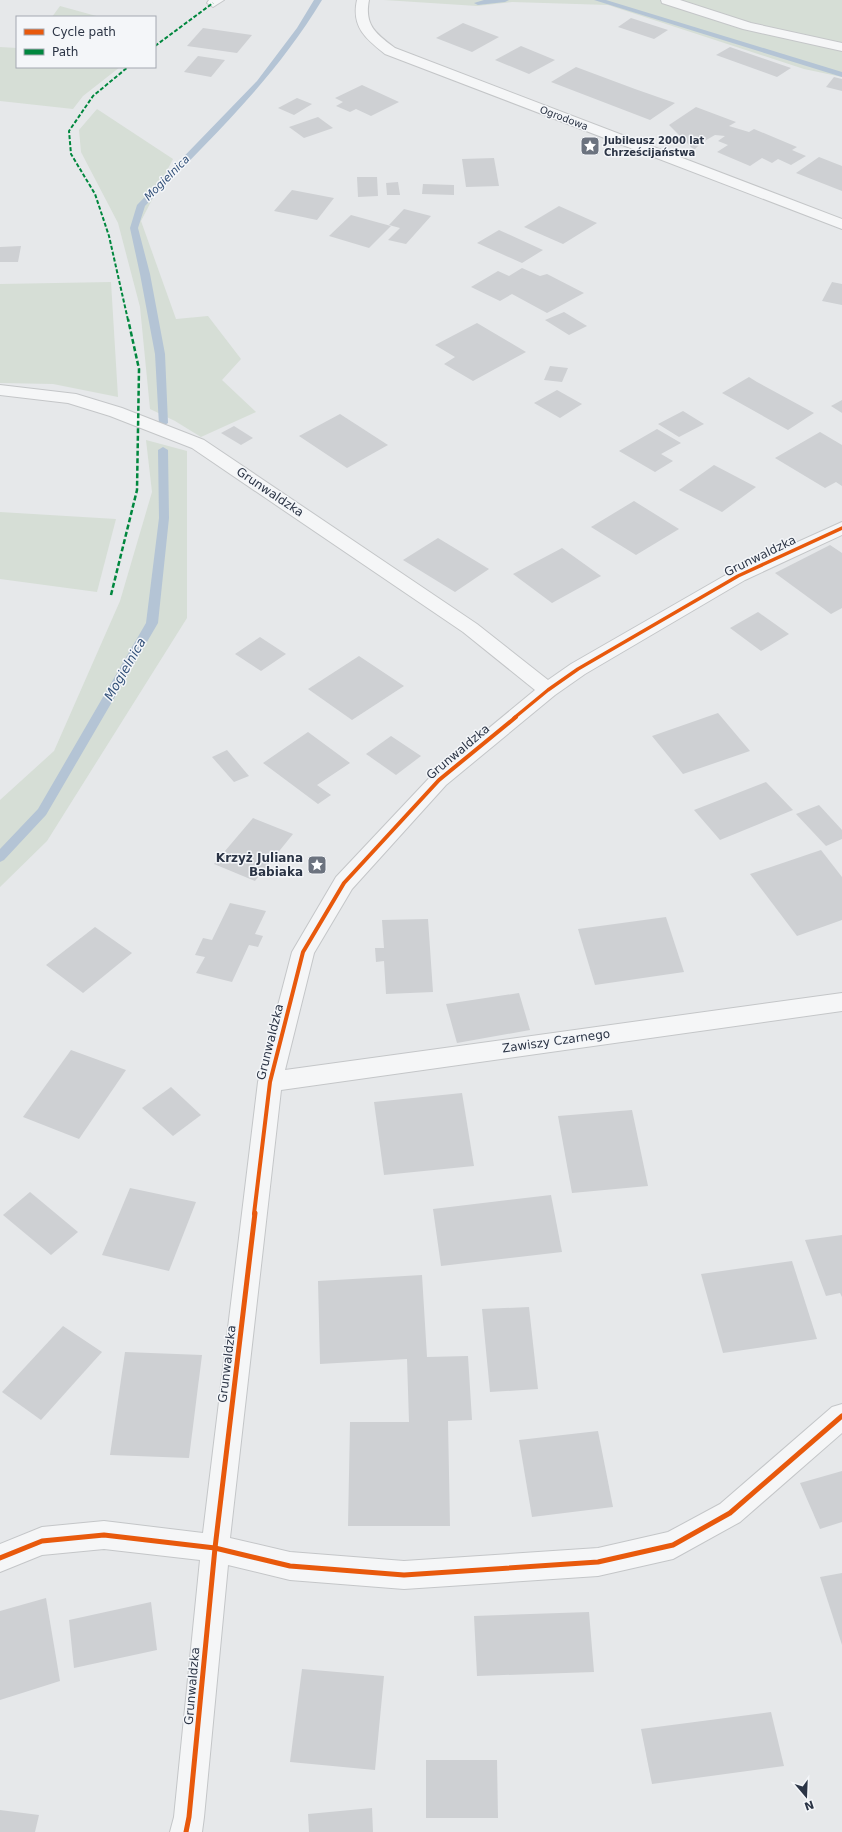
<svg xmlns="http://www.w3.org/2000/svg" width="842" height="1832" viewBox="0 0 842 1832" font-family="'DejaVu Sans',sans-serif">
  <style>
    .green { fill: #d6ded6 }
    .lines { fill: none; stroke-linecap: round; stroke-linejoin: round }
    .stream { fill: #b4c4d5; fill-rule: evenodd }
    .building { fill: #ced0d3 }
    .service-casing { stroke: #c4c6c8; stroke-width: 2 }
    .minor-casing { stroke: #c4c6c8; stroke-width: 2 }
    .service { fill: #f5f6f7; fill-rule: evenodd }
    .minor { fill: #f5f6f7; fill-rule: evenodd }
    .quiet-far1 { stroke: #00873e; stroke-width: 2; stroke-dasharray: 4 2; stroke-linecap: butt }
    .quiet { stroke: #00873e; stroke-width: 2.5; stroke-dasharray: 5 2.5; stroke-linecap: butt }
    .cycleway-far2-casing { stroke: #f4f6f9; stroke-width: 5.5 }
    .cycleway-far1-casing { stroke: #f4f6f9; stroke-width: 6 }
    .cycleway-casing { stroke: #f4f6f9; stroke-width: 8 }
    .cycleway-far2 { stroke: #e8590c; stroke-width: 3.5 }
    .cycleway-far1 { stroke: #e8590c; stroke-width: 4 }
    .cycleway { stroke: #e8590c; stroke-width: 5 }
    .labels { text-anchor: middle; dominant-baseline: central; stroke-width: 3; stroke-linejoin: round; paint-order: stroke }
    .far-street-label { font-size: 10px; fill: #2b3445; stroke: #f4f6f9 }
    .far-poi-label { font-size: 10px; font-weight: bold; fill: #2b3445; stroke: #f4f6f9; text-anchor: start }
    .far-water-label { font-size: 11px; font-style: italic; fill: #34527a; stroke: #f4f6f9 }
    .street-label { font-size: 12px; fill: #2b3445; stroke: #f4f6f9 }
    .poi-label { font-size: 12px; font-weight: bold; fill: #2b3445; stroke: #f4f6f9; text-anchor: end }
    .water-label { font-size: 13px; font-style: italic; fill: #34527a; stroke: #f4f6f9 }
  </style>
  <rect width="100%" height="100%" fill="#e6e8ea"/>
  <g class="green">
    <path d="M384,0h458v77l-38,-8 -196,-64 -96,-3 -35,4z"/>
    <path d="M60,6l40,11h-48z"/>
    <path d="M0,47l17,1v19h103l-37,29 -10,13 -73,-8z"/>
    <path d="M97,109l76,50 -32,62 35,98 32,-3 33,43 -19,21 34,32 -55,25 -26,-16 -25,-12 -10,-102 -22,-84 -37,-71 -2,-22z"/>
    <path d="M111,282l7,115 -65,-13 -53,-1v-99z"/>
    <path d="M146,440l41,11v167l-140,223 -47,46v-87l54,-49 66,-150 32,-109z"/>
    <path d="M0,512l116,7 -19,73 -97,-13z"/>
  </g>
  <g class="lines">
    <g class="stream">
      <path d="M314,0h8c-49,81 -112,139 -177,206l-7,22 12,46 15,80 3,69 -5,3 -4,-1 -4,-71 -15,-80 -10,-46 7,-23 120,-124 40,-53z"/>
      <path d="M484,0h25l-4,2 -27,3 -4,-2z"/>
      <path d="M594,0h12l236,72v5z"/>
      <path d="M163,447l5,3 1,68 -11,105 -112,192 -42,45 -4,2v-13l38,-40 108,-186 13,-105 -1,-68z"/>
    </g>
  </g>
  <g class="building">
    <path d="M631,18l37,12 -14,9 -36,-12z"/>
    <path d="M463,23l36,14 -27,15 -36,-14z"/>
    <path d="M203,28l49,7 -15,18 -50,-7z"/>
    <path d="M521,46l34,14 -26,14 -34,-14z"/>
    <path d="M730,47l61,21 -14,9 -61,-22z"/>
    <path d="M198,56l27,4 -14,17 -27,-5z"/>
    <path d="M576,67l59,22 40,14 -25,17 -99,-38z"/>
    <path d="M834,77l8,2v12l-16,-4z"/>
    <path d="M362,85l37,17 -28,14 -15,-7 -6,3 -14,-6 7,-4 -8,-4z"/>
    <path d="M297,98l15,6 -18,11 -16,-7z"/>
    <path d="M696,107l40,15 -7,4 20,6 5,-3 43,18 -5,3 14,6 -15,9 -13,-6 -6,4 -10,-5 -12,8 -33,-14 11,-7 -10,-4 7,-5 -10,-1 -14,8 -7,7 -25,-25z"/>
    <path d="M318,117l15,11 -29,10 -15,-11z"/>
    <path d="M819,157l23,9v25l-46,-18z"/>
    <path d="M494,158l5,28 -33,1 -4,-28z"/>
    <path d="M357,177h20l1,19 -20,1z"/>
    <path d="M398,182l2,13h-13l-1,-12z"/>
    <path d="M423,184l31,1v10l-32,-1z"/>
    <path d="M292,190l42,8 -17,22 -43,-9z"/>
    <path d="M559,206l38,17 -34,21 -39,-17z"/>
    <path d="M404,209l27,7 -25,28 -18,-4 12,-12 -11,-3z"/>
    <path d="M351,215l40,11 -22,22 -40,-12z"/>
    <path d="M499,230l44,20 -21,13 -45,-20z"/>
    <path d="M21,246l-3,16h-18v-15z"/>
    <path d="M522,268l18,8 7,-2 37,19 -37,20 -35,-19 -12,7 -29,-14 27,-16 11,5z"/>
    <path d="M832,282l10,2v21l-20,-4z"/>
    <path d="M564,312l23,14 -18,9 -24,-15z"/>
    <path d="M477,323l49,29 -53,29 -29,-17 11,-7 -20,-12z"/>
    <path d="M550,366l18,2 -6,14 -18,-2z"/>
    <path d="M749,377l8,5 57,31 -26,17 -66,-37z"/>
    <path d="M557,390l25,14 -22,14 -26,-15z"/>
    <path d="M842,400v13l-11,-7z"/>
    <path d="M683,411l21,13 -25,13 -21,-13z"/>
    <path d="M340,414l48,31 -41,23 -48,-32z"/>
    <path d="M234,426l19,12 -12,7 -20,-12z"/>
    <path d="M657,429l24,14 -20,11 12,7 -18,11 -36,-21z"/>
    <path d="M820,432l22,13v41l-6,-4 -11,6 -50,-30z"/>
    <path d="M714,465l42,22 -34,25 -43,-22z"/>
    <path d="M634,501l45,28 -43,26 -45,-28z"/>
    <path d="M438,538l51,31 -34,23 -52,-32z"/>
    <path d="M830,545l12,8v55l-11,6 -56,-41z"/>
    <path d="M562,548l39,28 -49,27 -39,-29z"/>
    <path d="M758,612l31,22 -28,17 -31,-23z"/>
    <path d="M260,637l26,17 -25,17 -26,-17z"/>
    <path d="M359,656l45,30 -52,34 -44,-31z"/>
    <path d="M718,713l32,38 -67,23 -31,-38z"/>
    <path d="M308,732l42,31 -33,22 14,10 -13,9 -55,-41z"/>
    <path d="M391,736l30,20 -25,19 -30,-21z"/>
    <path d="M227,750l22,26 -15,6 -22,-25z"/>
    <path d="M766,782l27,28 -73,30 -26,-30z"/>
    <path d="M819,805l23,25v9l-16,7 -30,-32z"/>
    <path d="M253,818l40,16 -38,47 -41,-17z"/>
    <path d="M821,850l21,27v43l-45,16 -47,-62z"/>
    <path d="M230,903l36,8 -11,23 8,2 -5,11 -9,-2 -17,37 -36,-9 9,-16 -10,-2 8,-17 9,2z"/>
    <path d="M666,917l18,55 -89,13 -17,-56z"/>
    <path d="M428,919l5,73 -47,2 -2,-33 -8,1 -1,-14h9l-2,-28z"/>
    <path d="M95,927l37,26 -49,40 -37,-28z"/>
    <path d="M519,993l11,37 -73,13 -11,-39z"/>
    <path d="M71,1050l55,20 -47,69 -56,-22z"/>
    <path d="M171,1087l30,28 -28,21 -31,-28z"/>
    <path d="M462,1093l12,73 -90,9 -10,-73z"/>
    <path d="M632,1110l16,76 -76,7 -14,-77z"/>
    <path d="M130,1188l66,14 -27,69 -67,-16z"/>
    <path d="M30,1192l48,40 -27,23 -48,-40z"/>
    <path d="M551,1195l11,57 -121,14 -8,-57z"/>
    <path d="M842,1235v62l-2,-4 -14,3 -21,-56z"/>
    <path d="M792,1261l25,78 -94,14 -22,-79z"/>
    <path d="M422,1275l5,82 41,-1 4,64 -24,1 2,105h-102l2,-104h59l-2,-63 -87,5 -2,-83z"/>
    <path d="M529,1307l9,82 -48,3 -8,-83z"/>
    <path d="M63,1326l39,26 -61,68 -39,-28z"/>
    <path d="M125,1352l77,3 -13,103 -79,-3z"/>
    <path d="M598,1431l15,76 -81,10 -13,-77z"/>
    <path d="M842,1471v51l-22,7 -20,-46z"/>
    <path d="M842,1573v72l-22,-68z"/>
    <path d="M46,1598l14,83 -60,19v-89z"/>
    <path d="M151,1602l6,48 -83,18 -5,-48z"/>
    <path d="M589,1612l5,60 -117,4 -3,-60z"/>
    <path d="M302,1669l82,7 -9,94 -85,-8z"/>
    <path d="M771,1712l13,54 -132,18 -11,-55z"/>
    <path d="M426,1760h71l1,58h-72z"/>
    <path d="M372,1808l1,24h-64l-1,-18z"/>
    <path d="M0,1810l39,5 -4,17h-35z"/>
  </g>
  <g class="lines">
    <defs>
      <path id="service" d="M661,0h19l71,23 91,20v8l-99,-22 -81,-26z"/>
      <g id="minor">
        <path d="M209,0h15l-11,7 -6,-4z"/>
        <path d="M357,0h12c-5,25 7,34 26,48l447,171v10l-457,-175c-19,-15 -34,-27 -28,-54z"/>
        <path d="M0,385l76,9 46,14 82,32 273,184 71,56 23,-16 160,-92 111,-50v13l-97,45 -160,94 -30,21 -109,90 -94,104 -38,64 -29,117 557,-77v18l-561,79 -51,448 60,14 114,9 194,-13 70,-16 52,-28 112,-97 10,-3v29l-102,89 -67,37 -75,17 -194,13 -114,-9 -62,-15 -24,252 -2,15h-32l4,-15 26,-257 -96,-11 -62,6 -42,17v-28l42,-17 62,-6 99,12 55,-451 34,-130 44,-75 96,-102 103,-85 -72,-58 -271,-184 -82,-32 -42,-13 -68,-8z"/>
      </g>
    </defs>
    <use href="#service" class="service-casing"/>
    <use href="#minor" class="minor-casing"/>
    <use href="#service" class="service"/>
    <use href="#minor" class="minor"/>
    <g class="quiet-far1">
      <path d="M155,46l58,-43"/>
      <path d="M128,320l-19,-84 -14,-42 -24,-40 -2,-23 24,-35 35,-29"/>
    </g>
    <path class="quiet" d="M111,595l26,-105 2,-121 -11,-50"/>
    <defs>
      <path id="cycleway-far2" d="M514,718l34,-28 30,-21 160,-93 104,-48"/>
      <path id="cycleway-far1" d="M254,1214l16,-132 33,-130 41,-69 95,-103 77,-63"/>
      <g id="cycleway">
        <path d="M0,1558l42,-17 62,-6 111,13 75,18 114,9 194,-13 75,-17 57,-32 112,-97"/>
        <path d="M186,1832l3,-15 26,-269 40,-335"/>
      </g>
    </defs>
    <use href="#cycleway-far2" class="cycleway-far2-casing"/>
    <use href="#cycleway-far1" class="cycleway-far1-casing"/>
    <use href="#cycleway" class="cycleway-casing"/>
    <use href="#cycleway-far2" class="cycleway-far2"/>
    <use href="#cycleway-far1" class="cycleway-far1"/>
    <use href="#cycleway" class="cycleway"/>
  </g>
  <defs>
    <symbol id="sight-square" viewBox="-11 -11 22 22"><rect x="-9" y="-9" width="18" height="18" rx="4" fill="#6c737f" stroke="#f4f6f9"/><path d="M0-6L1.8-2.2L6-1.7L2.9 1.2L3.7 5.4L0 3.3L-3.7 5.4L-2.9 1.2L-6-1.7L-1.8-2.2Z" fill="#fff"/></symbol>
  </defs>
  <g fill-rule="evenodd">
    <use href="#sight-square" x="579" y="135" width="22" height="22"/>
    <use href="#sight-square" x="306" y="854" width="22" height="22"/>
  </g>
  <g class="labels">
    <g class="far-street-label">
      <text transform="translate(564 118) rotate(21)">Ogrodowa</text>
    </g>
    <g class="far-poi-label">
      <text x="604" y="140">Jubileusz 2000 lat<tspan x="604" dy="12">Chrześcijaństwa</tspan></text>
    </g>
    <g class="far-water-label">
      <text transform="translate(167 178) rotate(-45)">Mogielnica</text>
    </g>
    <g class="street-label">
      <text transform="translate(270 492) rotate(34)">Grunwaldzka</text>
      <text transform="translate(760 556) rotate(-26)">Grunwaldzka</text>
      <text transform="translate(458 752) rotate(-40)">Grunwaldzka</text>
      <text transform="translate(556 1041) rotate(-8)">Zawiszy Czarnego</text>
      <text transform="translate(270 1042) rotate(-76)">Grunwaldzka</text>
      <text transform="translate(227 1364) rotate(-83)">Grunwaldzka</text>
      <text transform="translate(192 1686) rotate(-85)">Grunwaldzka</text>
    </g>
    <g class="poi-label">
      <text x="303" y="858">Krzyż Juliana<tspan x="303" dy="14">Babiaka</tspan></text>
    </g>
    <g class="water-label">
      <text transform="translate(125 669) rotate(-60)">Mogielnica</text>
    </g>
  </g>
  <rect x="16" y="16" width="140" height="52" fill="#f4f6f9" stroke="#a4a8b1"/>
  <rect x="24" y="29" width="20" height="6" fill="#e8590c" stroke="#a4a8b1"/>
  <text x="52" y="36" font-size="12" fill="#2b3445">Cycle path</text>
  <rect x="24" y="49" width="20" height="6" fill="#00873e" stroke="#a4a8b1"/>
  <text x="52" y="56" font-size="12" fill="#2b3445">Path</text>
  <g transform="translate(806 1796) rotate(161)" stroke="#f4f6f9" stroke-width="3" paint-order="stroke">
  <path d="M0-3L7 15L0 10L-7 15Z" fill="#2b3445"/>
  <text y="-6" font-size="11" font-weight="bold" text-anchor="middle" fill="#2b3445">N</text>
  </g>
</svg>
